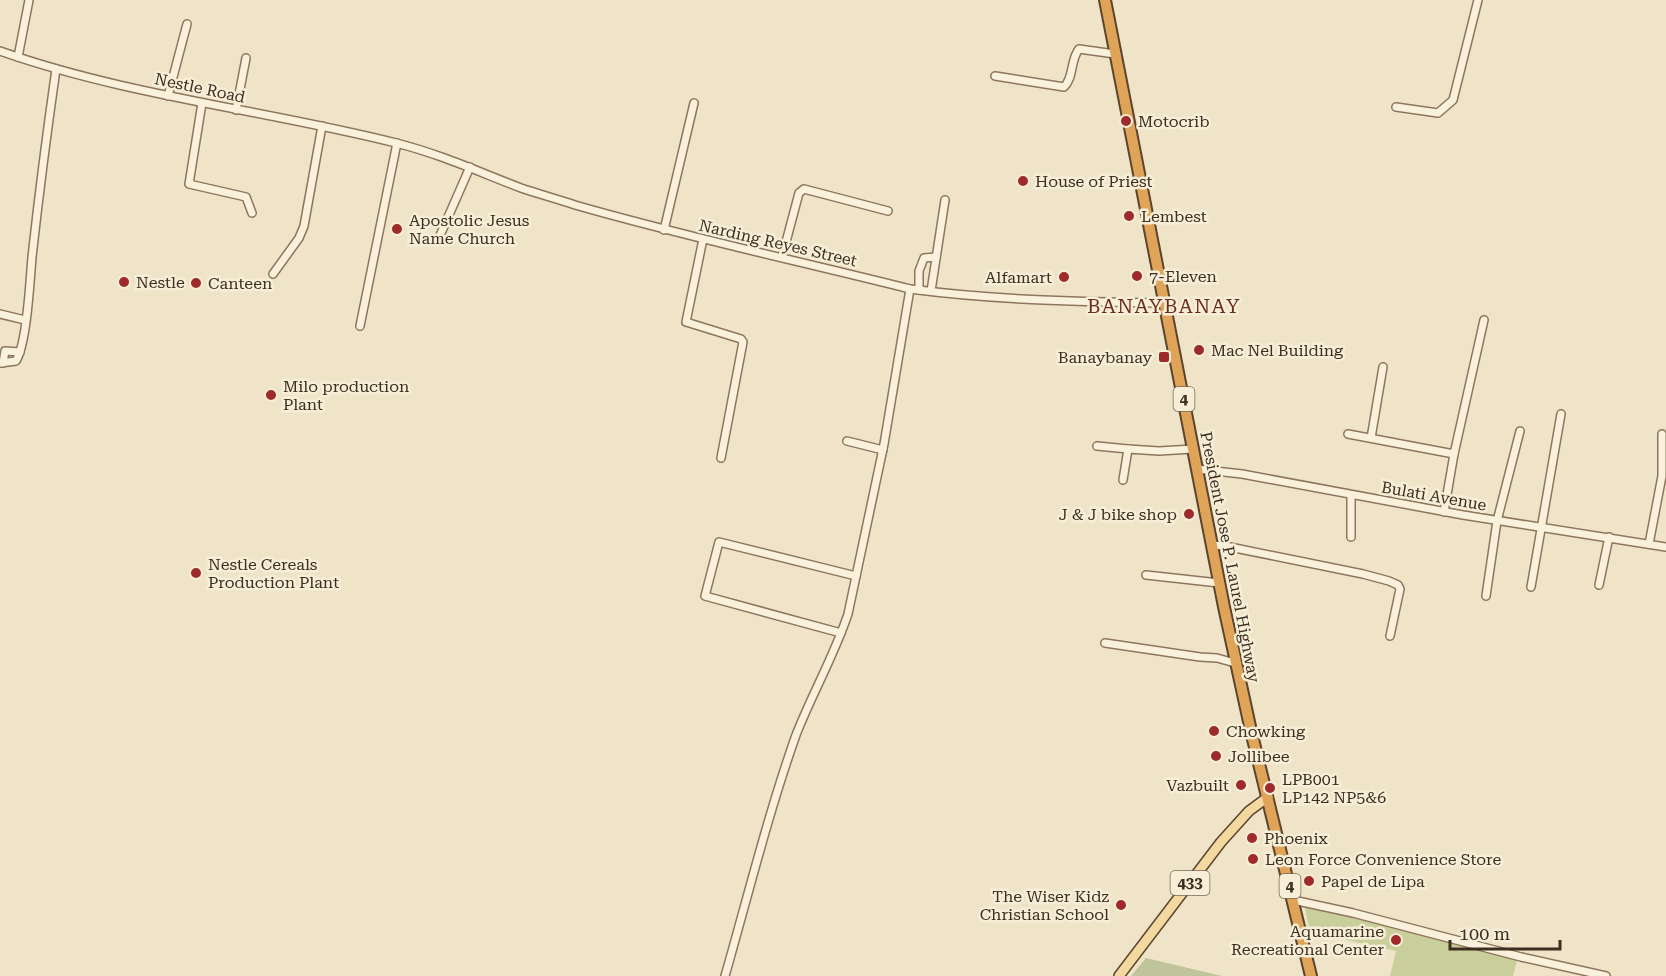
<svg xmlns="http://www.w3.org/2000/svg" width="1666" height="976" viewBox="0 0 1666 976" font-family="'Roboto Serif',serif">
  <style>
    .green { fill: #c9cf9b }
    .cemetery { fill: #bfc49a }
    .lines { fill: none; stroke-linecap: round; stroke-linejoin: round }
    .minor-casing { stroke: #8d765c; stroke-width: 10 }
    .major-casing { stroke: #5b4430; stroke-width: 12 }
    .highway-casing { stroke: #5b4430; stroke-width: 14 }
    .minor { stroke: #faf1dc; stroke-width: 7 }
    .major { stroke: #f3d9a0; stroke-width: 9 }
    .highway { stroke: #e0a458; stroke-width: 10 }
    .poi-dot { fill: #9e2a2b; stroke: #f7eed8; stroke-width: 2 }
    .labels { text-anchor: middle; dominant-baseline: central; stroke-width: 5; stroke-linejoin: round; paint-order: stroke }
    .shield { fill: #f7eed8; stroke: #756857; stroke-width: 1.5 }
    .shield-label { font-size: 15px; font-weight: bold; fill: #3d2e20 }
    .street-label { font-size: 16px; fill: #3d2e20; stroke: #f7eed8 }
    .poi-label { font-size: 16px; fill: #3d2e20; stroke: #f7eed8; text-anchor: start }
    .quarter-label { font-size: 20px; letter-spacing: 1.5px; fill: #6b2e1e; stroke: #f7eed8 }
  </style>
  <rect width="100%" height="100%" fill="#f0e4c8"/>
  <path class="green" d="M1304,904l214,53 -5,19h-123l6,-25 -86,-19z"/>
  <path class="cemetery" d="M1146,958l76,18h-91z"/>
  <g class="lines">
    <defs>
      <g id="minor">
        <path d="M0,51c128,45 265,59 396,92 44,11 83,29 125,45 18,6 36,11 54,17 111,32 224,56 335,84 85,11 169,13 254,14"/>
        <path d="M18,57l11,-57"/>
        <path d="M995,76l69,11c10,-9 6,-27 15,-38l36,5"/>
        <path d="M168,96l19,-72"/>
        <path d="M202,103l-13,81 57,13 6,16"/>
        <path d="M1396,107l42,6 15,-13 25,-100"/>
        <path d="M236,110l10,-52"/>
        <path d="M664,230l30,-127"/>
        <path d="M703,239l-17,83 55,17 2,3 -22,116"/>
        <path d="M438,240l32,-73"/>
        <path d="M782,257l17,-64 5,-4 84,22"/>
        <path d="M273,274l26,-36 5,-12 18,-100"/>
        <path d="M919,290v-19l5,-13 12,-1"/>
        <path d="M931,291l14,-91"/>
        <path d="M0,314l25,6"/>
        <path d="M360,326l37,-183"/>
        <path d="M0,363l16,-2c11,-18 14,-81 16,-104 7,-63 15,-125 24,-188"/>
        <path d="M3,363l2,-12 15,1"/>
        <path d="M1348,434l106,20"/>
        <path d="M1371,438l12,-71"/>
        <path d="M847,441l36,9"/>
        <path d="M1097,446l31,3"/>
        <path d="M1197,469l45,5 221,41 203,32"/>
        <path d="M1123,480l5,-31 31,2 34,-2"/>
        <path d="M1444,512l10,-58 30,-134"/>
        <path d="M1351,537v-41"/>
        <path d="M1649,544l13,-68v-42"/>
        <path d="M1212,545l13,1 138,28 26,7 9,4 2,4 -10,47"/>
        <path d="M1146,575l73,8"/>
        <path d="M1599,585l10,-48"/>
        <path d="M1531,587l30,-173"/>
        <path d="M1486,596l11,-75 23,-90"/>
        <path d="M841,633l-136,-37 14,-54 137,34"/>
        <path d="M1105,643l95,14 17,1 18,5"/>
        <path d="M1293,900l60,13 168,44 85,19"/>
        <path d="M725,976c23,-80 43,-162 71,-241 16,-41 38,-79 52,-121l36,-170 26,-155"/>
      </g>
      <path id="major" d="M1119,976l102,-134 28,-31 19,-14"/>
      <path id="highway" d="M1105,0l119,607 27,124 60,245"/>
    </defs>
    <use href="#minor" class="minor-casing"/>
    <use href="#major" class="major-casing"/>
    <use href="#highway" class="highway-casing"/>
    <use href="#minor" class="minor"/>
    <use href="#major" class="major"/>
    <use href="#highway" class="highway"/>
  </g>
  <g class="poi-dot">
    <circle cx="1126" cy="121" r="6"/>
    <circle cx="1023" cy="181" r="6"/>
    <circle cx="1129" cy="216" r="6"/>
    <circle cx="397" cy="229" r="6"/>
    <circle cx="1137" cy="276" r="6"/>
    <circle cx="1064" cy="277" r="6"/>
    <circle cx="124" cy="282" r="6"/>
    <circle cx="196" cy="283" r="6"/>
    <circle cx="1199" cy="350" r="6"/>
    <rect x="1158" y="351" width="12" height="12" rx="3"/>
    <circle cx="271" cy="395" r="6"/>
    <circle cx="1189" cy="514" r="6"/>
    <circle cx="196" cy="573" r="6"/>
    <circle cx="1214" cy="731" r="6"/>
    <circle cx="1216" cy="756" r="6"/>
    <circle cx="1241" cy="785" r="6"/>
    <circle cx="1270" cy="788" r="6"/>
    <circle cx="1252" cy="838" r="6"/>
    <circle cx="1253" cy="859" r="6"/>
    <circle cx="1309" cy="881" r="6"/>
    <circle cx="1121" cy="905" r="6"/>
    <circle cx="1396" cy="940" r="6"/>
  </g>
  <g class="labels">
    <g class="shield">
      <rect x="1173.5" y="387" width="21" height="24" rx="4.5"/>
      <rect x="1170.5" y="871" width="39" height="24" rx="4.5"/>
      <rect x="1279.5" y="874" width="21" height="24" rx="4.5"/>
    </g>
    <g class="shield-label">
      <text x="1184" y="399">4</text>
      <text x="1190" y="883">433</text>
      <text x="1290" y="886">4</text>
    </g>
    <g class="street-label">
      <text transform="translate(200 88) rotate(12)">Nestle Road</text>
      <text transform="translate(778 243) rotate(13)">Narding Reyes Street</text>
      <text transform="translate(1434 496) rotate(10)">Bulati Avenue</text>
      <text transform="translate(1230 557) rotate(79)">President Jose P. Laurel Highway</text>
    </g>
    <g class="poi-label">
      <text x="1138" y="121">Motocrib</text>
      <text x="1035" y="181">House of Priest</text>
      <text x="1141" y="216">Lembest</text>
      <text x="409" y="220">Apostolic Jesus<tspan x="409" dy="18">Name Church</tspan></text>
      <text x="1149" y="276">7-Eleven</text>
      <text x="1052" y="277" text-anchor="end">Alfamart</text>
      <text x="136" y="282">Nestle</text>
      <text x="208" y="283">Canteen</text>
      <text x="1211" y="350">Mac Nel Building</text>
      <text x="1152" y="357" text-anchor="end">Banaybanay</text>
      <text x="283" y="386">Milo production<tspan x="283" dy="18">Plant</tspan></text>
      <text x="1177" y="514" text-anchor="end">J &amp; J bike shop</text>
      <text x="208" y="564">Nestle Cereals<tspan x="208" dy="18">Production Plant</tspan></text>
      <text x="1226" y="731">Chowking</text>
      <text x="1228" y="756">Jollibee</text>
      <text x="1282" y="779">LPB001<tspan x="1282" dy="18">LP142 NP5&amp;6</tspan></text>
      <text x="1229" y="785" text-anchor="end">Vazbuilt</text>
      <text x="1264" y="838">Phoenix</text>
      <text x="1265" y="859">Leon Force Convenience Store</text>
      <text x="1321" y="881">Papel de Lipa</text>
      <text x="1109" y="896" text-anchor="end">The Wiser Kidz<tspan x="1109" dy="18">Christian School</tspan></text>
      <text x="1384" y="931" text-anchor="end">Aquamarine<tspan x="1384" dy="18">Recreational Center</tspan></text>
    </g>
    <g class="quarter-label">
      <text x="1164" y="306">BANAYBANAY</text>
    </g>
  </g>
  <path d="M1450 940v9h110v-9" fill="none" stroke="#3d2e20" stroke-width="3"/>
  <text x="1459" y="940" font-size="18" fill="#3d2e20" stroke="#f7eed8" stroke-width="4.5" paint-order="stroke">100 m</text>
</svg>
